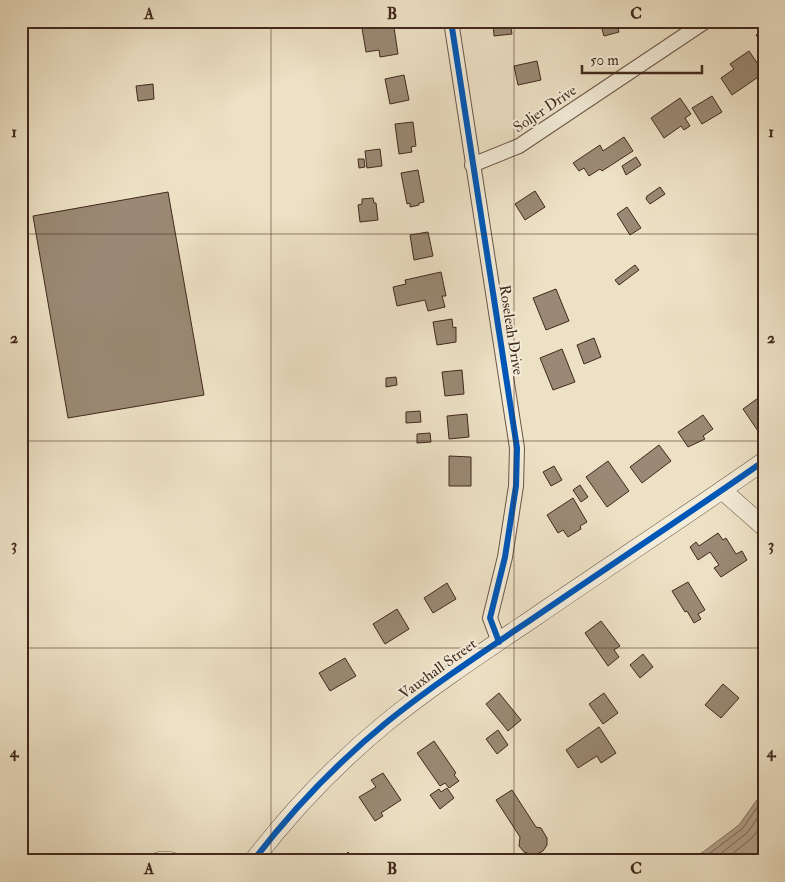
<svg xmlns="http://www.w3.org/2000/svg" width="785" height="882" viewBox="0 0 785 882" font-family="'IM FELL Double Pica',serif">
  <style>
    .water { fill: #b3a28c; stroke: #85725f }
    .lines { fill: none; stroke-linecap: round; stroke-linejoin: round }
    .shore { stroke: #7a6654; stroke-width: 1 }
    .building { fill: #9a8974; stroke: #41291c }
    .minor-casing { stroke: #6c5746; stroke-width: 16 }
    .tertiary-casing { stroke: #6c5746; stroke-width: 19 }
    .minor { stroke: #f3ecd9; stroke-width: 14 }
    .tertiary { stroke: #f3ecd9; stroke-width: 18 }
    .cycleway-casing { stroke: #f3ecd9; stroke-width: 9 }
    .cycleway { stroke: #0057b8; stroke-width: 6 }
    .grid { fill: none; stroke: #41291c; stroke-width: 1; stroke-opacity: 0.55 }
    .labels { text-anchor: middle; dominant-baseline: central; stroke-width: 4; stroke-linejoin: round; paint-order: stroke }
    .street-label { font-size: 15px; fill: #41291c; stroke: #f3ecd9 }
    .neatline { fill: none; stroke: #41291c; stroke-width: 2 }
    .grid-label { font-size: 16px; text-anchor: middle; font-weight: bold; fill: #41291c }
  </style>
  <rect width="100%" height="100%" fill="#ede1c5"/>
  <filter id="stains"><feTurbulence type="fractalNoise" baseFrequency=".004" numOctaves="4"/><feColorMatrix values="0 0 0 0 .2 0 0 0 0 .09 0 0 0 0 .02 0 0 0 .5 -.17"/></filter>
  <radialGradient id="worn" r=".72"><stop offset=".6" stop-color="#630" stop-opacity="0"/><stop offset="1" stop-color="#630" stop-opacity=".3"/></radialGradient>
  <path class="water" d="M764,790v71h-76l15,-9 36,-27z"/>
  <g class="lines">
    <g class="shore">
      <path d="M698,861l8,-5 36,-27 22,-31"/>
      <path d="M711,861l36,-28 17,-24"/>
      <path d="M723,861l29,-23 12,-16"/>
    </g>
  </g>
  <g class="building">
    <path d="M374,21h19l5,33 -18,3 -1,-7 -13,2 -4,-24 12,-2z"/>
    <path d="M493,21h17l2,13 -18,2z"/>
    <path d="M593,21h32v1l-8,3 2,7 -15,4 -4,-14 -7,2z"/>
    <path d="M764,30v17l-8,-12z"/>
    <path d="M749,51l15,22 -32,22 -11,-17 13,-9 -4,-5z"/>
    <path d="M537,61l4,19 -23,5 -4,-19z"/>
    <path d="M404,75l5,25 -19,4 -5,-25z"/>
    <path d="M153,84l1,15 -16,2 -2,-15z"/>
    <path d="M712,96l10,16 -20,12 -10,-16z"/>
    <path d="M680,98l11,16 -6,4 5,8 -6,4 -3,-4 -17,12 -13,-20z"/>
    <path d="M413,122l3,24 -5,1 1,5 -13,2 -4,-30z"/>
    <path d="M624,137l9,14 -31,20 -2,-2 -11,7 -5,-8 -5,3 -6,-8 27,-18 3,6z"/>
    <path d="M380,149l2,17 -15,2 -2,-17z"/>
    <path d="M636,157l5,8 -15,10 -4,-9z"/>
    <path d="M358,159h6l1,8 -6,1z"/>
    <path d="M418,170l6,32 -5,1v2l-9,2v-4l-3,1 -6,-31z"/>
    <path d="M660,187l5,7 -15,10 -4,-5 1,-3z"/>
    <path d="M535,191l10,16 -20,13 -10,-16z"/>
    <path d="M168,192l36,203 -136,23 -35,-202z"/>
    <path d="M373,198l1,5h2l2,17 -18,2 -2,-17 4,-1v-5z"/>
    <path d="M627,207l14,21 -11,7 -13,-21z"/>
    <path d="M428,232l5,24 -19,4 -4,-25z"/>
    <path d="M635,265l4,5 -20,15 -4,-5z"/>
    <path d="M441,272l5,24h-4l3,11 -17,4 -3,-11 -28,6 -4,-19 13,-3 -1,-4z"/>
    <path d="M556,289l13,32 -23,9 -13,-32z"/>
    <path d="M452,319l1,9 3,-1v15l-19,3 -4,-23z"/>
    <path d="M594,338l7,19 -17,7 -7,-19z"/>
    <path d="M562,349l13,33 -22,8 -13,-32z"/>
    <path d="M462,370l2,24 -19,2 -3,-24z"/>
    <path d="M396,377l1,8 -11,2v-9z"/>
    <path d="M761,396l3,4v27l-6,4 -15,-22z"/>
    <path d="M420,411l1,11 -15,1v-11z"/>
    <path d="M467,414l2,23 -20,2 -2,-23z"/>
    <path d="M703,415l10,14 -10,7 2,3 -17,8 -10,-15z"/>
    <path d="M430,433l1,9 -14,1v-9z"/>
    <path d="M659,445l12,16 -29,22 -12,-16z"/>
    <path d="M449,456l22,1v29h-22z"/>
    <path d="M608,461l21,30 -22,16 -21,-30z"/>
    <path d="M554,466l8,14 -11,6 -8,-14z"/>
    <path d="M580,485l8,12 -7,5 -8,-12z"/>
    <path d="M573,498l14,24 -7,4 1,3 -13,8 -5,-7 -5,3 -11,-18z"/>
    <path d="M718,533l5,7 3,-2 10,16 6,-3 5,9 -26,17 -7,-9 5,-3 -9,-13 -12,8 -8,-13 6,-5 3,4z"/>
    <path d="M688,582l17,28 -7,4 3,5 -7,4 -7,-12 -2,1 -13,-21z"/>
    <path d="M447,583l9,16 -23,14 -9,-15z"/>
    <path d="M397,609l12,20 -24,15 -12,-20z"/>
    <path d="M601,621l19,25 -6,4 5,7 -11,9 -23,-33z"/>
    <path d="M643,654l10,13 -13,11 -10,-13z"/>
    <path d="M345,658l11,18 -26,15 -11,-18z"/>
    <path d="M723,684l16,14 -18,20 -16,-13z"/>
    <path d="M499,693l22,27 -13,11 -22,-27z"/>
    <path d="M604,693l14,20 -15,11 -14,-20z"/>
    <path d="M599,727l17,26 -15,10 -4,-7 -19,12 -12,-18z"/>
    <path d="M498,730l10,15 -11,9 -11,-15z"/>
    <path d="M434,741l22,32 -2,2 5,6 -10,7 -4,-5 -5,3 -23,-33z"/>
    <path d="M383,773l18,27 -20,13 2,3 -8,5 -16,-24 17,-10 -5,-7z"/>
    <path d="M447,788l7,10 -14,11 -10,-14 9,-6 2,3z"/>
    <path d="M512,790l24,37 5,1 6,10v7l-4,6 -6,3h-7l-6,-2 -5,-6 1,-9 -24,-37z"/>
    <path d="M348,852l6,6 4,-4 7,7 -30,-1 5,-5 3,3z"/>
  </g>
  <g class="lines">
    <defs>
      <g id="minor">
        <path d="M451,21l66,427 -1,38 -11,71 -15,61 9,24"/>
        <path d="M472,165l47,-19 187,-125"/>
      </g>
      <g id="tertiary">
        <path d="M722,490l42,37"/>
        <path d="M159,861h12"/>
        <path d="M253,861c39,-51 84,-98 134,-139 46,-37 96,-70 145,-103 77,-53 155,-104 232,-158"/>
      </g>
    </defs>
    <use href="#minor" class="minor-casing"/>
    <use href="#tertiary" class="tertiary-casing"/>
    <use href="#minor" class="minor"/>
    <use href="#tertiary" class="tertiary"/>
    <defs>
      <g id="cycleway">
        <path d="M451,21l66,427 -1,38 -11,71 -15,61 9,24"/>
        <path d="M253,861c39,-51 84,-98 134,-139 46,-37 96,-70 145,-103 77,-53 155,-104 232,-158"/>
      </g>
    </defs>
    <use href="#cycleway" class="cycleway-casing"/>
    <use href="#cycleway" class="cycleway"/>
  </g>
  <path class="grid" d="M271,21v840M514,21v840M21,234h743M21,441h743M21,648h743"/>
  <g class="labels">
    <g class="street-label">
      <text transform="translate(545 109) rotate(-34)">Soljer Drive</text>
      <text transform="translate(511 330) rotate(81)">Roseleah Drive</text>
      <text transform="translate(438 669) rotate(-36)">Vauxhall Street</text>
    </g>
  </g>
  <rect width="785" height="882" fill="none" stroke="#ede1c5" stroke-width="55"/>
  <path d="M582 65v8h120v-8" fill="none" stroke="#41291c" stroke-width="2.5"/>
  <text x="590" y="65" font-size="15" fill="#41291c" stroke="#f3ecd9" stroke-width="4" paint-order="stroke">50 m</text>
  <rect x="28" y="28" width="730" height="826" class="neatline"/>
  <g class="grid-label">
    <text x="149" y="19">A</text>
    <text x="392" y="19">B</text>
    <text x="636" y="19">C</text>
    <text x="14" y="137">1</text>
    <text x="771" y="137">1</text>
    <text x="14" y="343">2</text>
    <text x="771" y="343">2</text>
    <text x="14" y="550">3</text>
    <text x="771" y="550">3</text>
    <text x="14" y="757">4</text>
    <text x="771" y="757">4</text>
    <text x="149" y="874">A</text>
    <text x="392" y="874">B</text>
    <text x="636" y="874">C</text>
  </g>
  <rect width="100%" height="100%" filter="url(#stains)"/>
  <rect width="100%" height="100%" fill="url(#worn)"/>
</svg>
